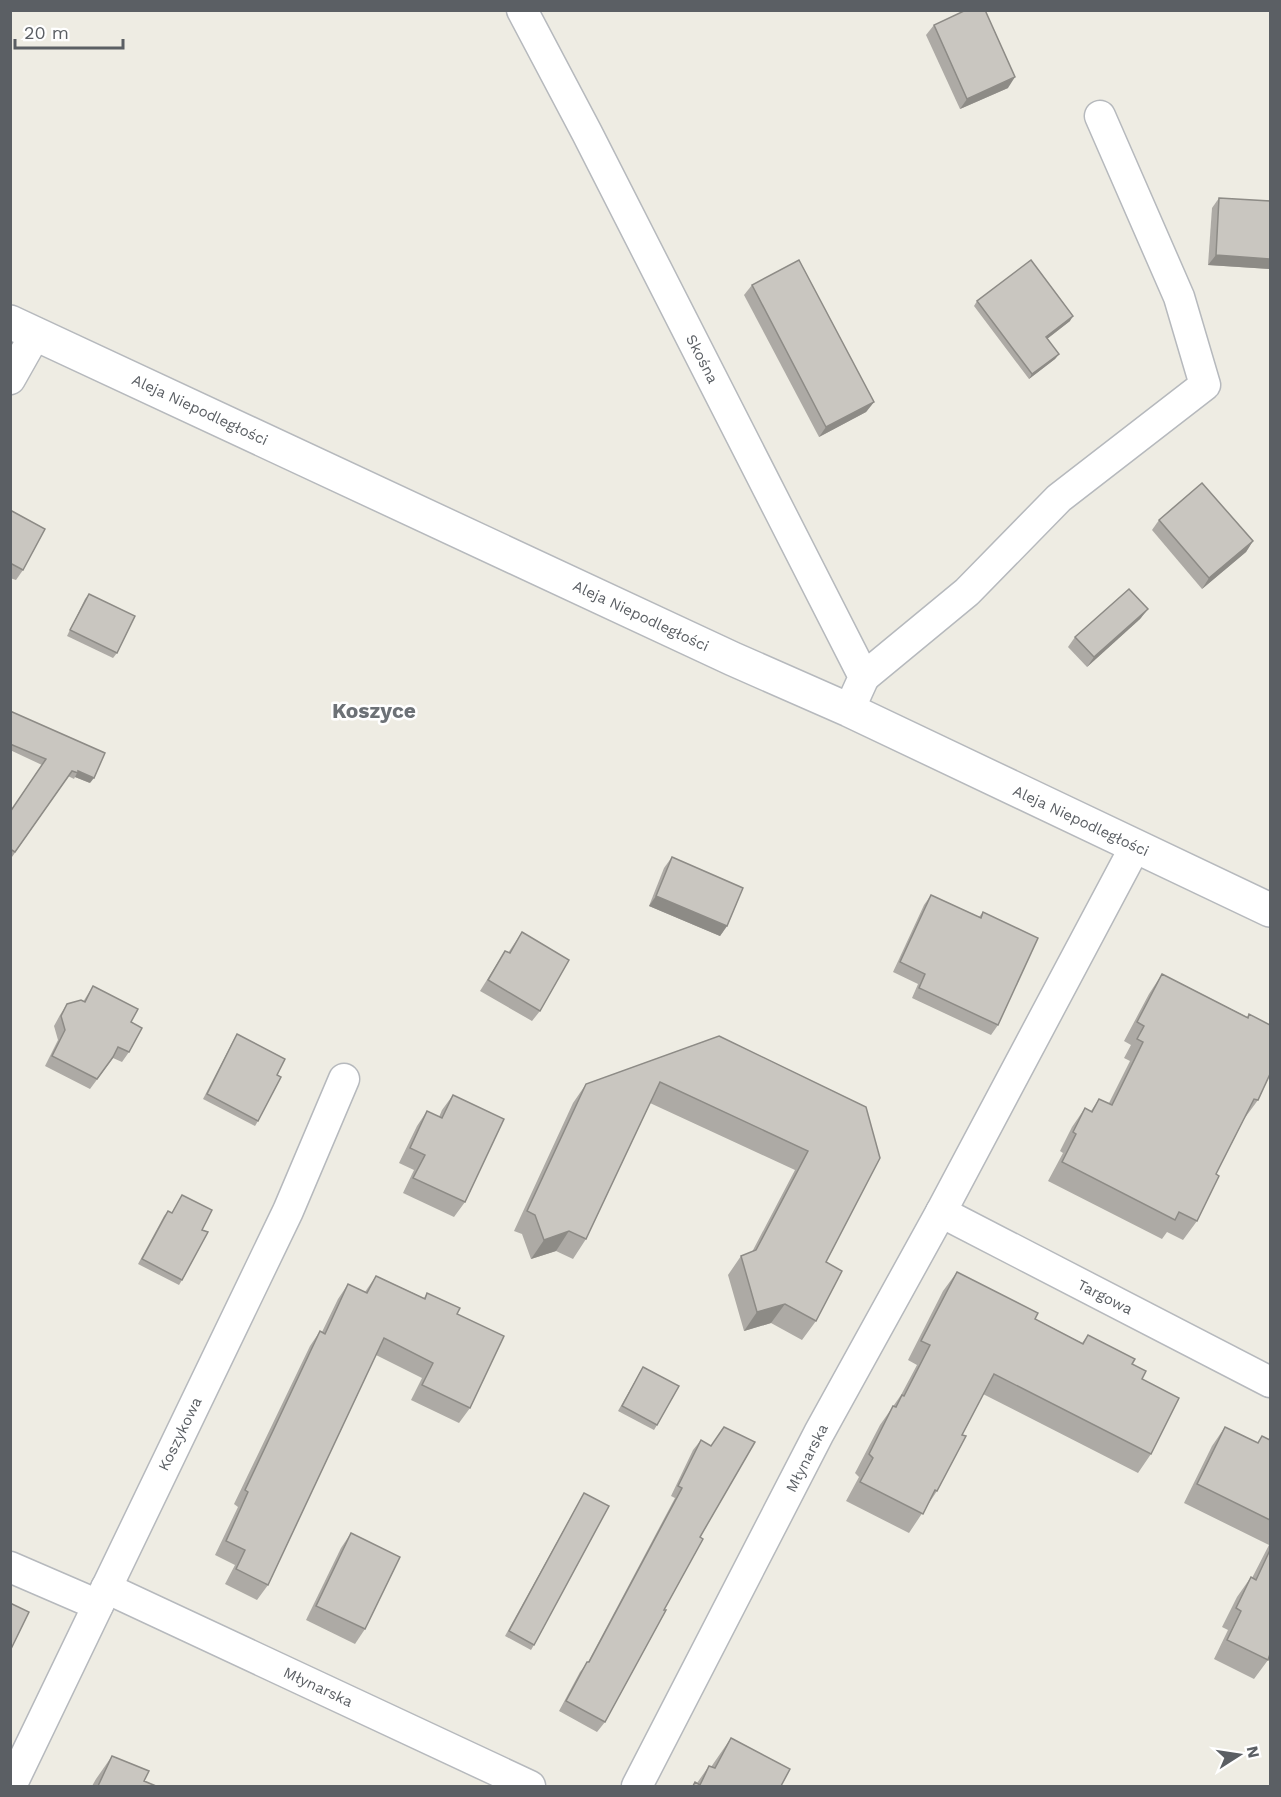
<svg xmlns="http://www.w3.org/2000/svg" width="1281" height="1797" viewBox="0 0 1281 1797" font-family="'Work Sans',sans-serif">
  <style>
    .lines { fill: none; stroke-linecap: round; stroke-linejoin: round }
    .minor-casing { stroke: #b6b9bd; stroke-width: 33 }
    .tertiary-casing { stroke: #b6b9bd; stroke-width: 36 }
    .minor { stroke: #fff; stroke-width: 30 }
    .tertiary { stroke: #fff; stroke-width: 33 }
    .wall { fill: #adaaa5 }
    .shaded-wall { fill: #8d8b86 }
    .building { fill: #c9c6c0; stroke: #8d8b86; stroke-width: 1.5 }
    .labels { text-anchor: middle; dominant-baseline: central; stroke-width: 5; stroke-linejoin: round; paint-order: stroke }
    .street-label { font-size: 15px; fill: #5b5f64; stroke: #fff }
    .district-label { font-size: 21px; font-weight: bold; fill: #6c7176; stroke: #fff }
  </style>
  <rect width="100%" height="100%" fill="#eeece3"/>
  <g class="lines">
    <defs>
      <g id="minor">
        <path d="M522,10l65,123 277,544 -15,33"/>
        <path d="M10,379l26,-46"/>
        <path d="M864,677l103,-85 92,-94 146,-113 -26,-88 -79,-181"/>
        <path d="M941,1212l329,170"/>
        <path d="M10,1567l88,38"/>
        <path d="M106,1588l424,198"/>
        <path d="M11,1786l277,-575 56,-132"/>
        <path d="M637,1786l182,-353 122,-221 194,-365"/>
      </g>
      <path id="tertiary" d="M10,322l723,337 116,51 421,200"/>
    </defs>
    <use href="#minor" class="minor-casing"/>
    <use href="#tertiary" class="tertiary-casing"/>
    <use href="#minor" class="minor"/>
    <use href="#tertiary" class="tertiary"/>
  </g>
  <g class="wall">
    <path d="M934,25l74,63 -48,21 -34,-74z"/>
    <path d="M1219,198l51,3v68l-62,-4 4,-57z"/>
    <path d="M752,285l122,117 -8,10 -47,25 -75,-142z"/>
    <path d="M977,301l93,20 -23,18 12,15 -4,5 -26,20 -55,-73z"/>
    <path d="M10,510l13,60 -7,10 -6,-2z"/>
    <path d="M1159,520l94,21 -7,11 -44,37 -50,-59z"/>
    <path d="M89,594l28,59 -4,5 -46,-22 18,-37z"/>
    <path d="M1148,609l-8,10 -53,48 -19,-20 7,-10z"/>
    <path d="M10,711l80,72 -15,-6 -1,2 -6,-3 -56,81 -2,-1v-44l32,-47 -32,-15z"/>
    <path d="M672,857l55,69 -7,10 -71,-30 15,-38z"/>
    <path d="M931,895l48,22 4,-5 15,113 -7,10 -79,-37 6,-14 -25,-12 31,-67z"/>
    <path d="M522,932l18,79 -8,10 -52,-30 25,-40 3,2z"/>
    <path d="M1162,974l85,43 2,-3 9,86 -14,19 -28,55 -19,47 -14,19 -16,-8 -5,7 -114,-58 15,-28 -3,-2 12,-24 13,-19 6,3 8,-12 10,4 21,-42 -6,-3 7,-13 -7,-4 25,-47z"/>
    <path d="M93,986l38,36 -2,30 -7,10 -9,-4 -23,31 -45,-23 13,-26 -4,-14 6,-11 7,-11 16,-2z"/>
    <path d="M237,1034l40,41 -19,46 -3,5 -52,-27 31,-60z"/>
    <path d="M719,1036l147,71 -40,155 -10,59 -14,19 -31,-17 -27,8 -16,-56 13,-19 11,-4 43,-82 -145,-67 -64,136 -13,20 -17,-8 -25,8 -9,-25 -8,-3 59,-128 13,-19z"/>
    <path d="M453,1095l12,107 -11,15 -51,-24 11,-23 -15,-7 18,-37 10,-15 12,6 3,-7z"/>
    <path d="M182,1195l20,35 -20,50 -3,5 -41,-21 26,-48 4,-5 4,2z"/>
    <path d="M957,1272l78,47 47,24 6,-8 44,29 10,15 9,75 -13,19 -155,-79 -21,41 -25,56 -28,42 -63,-32 13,-24 -4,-4 25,-48 21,-30 16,-30 -9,-5 35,-69z"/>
    <path d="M376,1276l48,22 3,-5 30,21 13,94 -11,15 -48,-23 11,-22 -46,-23 -108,230 -11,15 -32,-16 10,-19 -20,-10 23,-48 -4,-3 76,-158 10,-15 2,1 16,-33 10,-15 17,8z"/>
    <path d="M643,1367l14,58 -3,5 -36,-19z"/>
    <path d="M1225,1427l32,16 5,-7 8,4v214l-2,6 -14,19 -40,-20 14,-29 -6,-3 15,-30 14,-20 1,1 17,-33 -85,-42 28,-57z"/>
    <path d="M701,1440l-1,97 -36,73 -59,112 -8,10 -38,-21 21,-39 8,-10 87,-164 -4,-2 22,-46z"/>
    <path d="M584,1493l-50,152 -3,5 -26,-14z"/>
    <path d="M351,1533l14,96 -10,15 -49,-24 35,-72z"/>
    <path d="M731,1738l50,48h2h-91l3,-4 2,1 12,-17 2,1z"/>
    <path d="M112,1756l32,25 12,5h-64l4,-7z"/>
  </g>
  <g class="shaded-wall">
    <path d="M1015,77l-7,11 -48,21 7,-10z"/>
    <path d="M1216,255l54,4v10l-62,-4z"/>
    <path d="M1073,316l-3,5 -27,21 3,-5z"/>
    <path d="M1059,354l-4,5 -26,20 3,-5z"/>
    <path d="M874,402l-8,10 -47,25 7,-10z"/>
    <path d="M1253,541l-7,11 -44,37 7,-11z"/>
    <path d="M1148,609l-8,10 -53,48 7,-10z"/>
    <path d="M78,771l16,7 -4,5 -15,-6z"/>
    <path d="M656,896l71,30 -7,10 -71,-30z"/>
    <path d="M569,1231l-13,20 -25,8 13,-19z"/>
    <path d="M785,1304l-14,19 -27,8 13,-19z"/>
  </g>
  <g class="building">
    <path d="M966,10h19l30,67 -48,22 -33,-74z"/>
    <path d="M1219,198l51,3v58l-54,-4z"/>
    <path d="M799,260l75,142 -48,25 -74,-142z"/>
    <path d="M1031,260l42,56 -27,21 13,17 -27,20 -55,-73z"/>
    <path d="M1202,483l51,58 -44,37 -50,-58z"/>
    <path d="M10,510l35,19 -22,41 -13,-7z"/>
    <path d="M1129,589l19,20 -54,48 -19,-20z"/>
    <path d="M89,594l46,22 -18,37 -47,-23z"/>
    <path d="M10,711l95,42 -11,25 -16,-7v2l-6,-2 -57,81 -5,-3v-37l36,-53 -36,-15z"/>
    <path d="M672,857l71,31 -16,38 -71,-30z"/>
    <path d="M931,895l50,23 2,-6 55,26 -40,87 -79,-37 6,-14 -25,-12z"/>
    <path d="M522,932l47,28 -29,51 -52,-31 17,-29 5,2z"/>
    <path d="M1162,974l86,44 1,-4 21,11v49l-12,26 -4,-1 -38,75 3,2 -22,45 -18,-9 -4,8 -113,-58 14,-28 -3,-2 12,-24 7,4 7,-13 13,6 31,-63 -6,-3 7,-13 -7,-4z"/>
    <path d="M93,986l45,23 -7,13 11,6 -13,24 -11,-5 -5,10 -16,22 -45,-23 13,-26 -4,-14 6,-12 14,-4 4,2z"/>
    <path d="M237,1034l48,25 -8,16 4,2 -23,44 -51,-27z"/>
    <path d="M719,1036l147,71 14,51 -54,104 16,9 -26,50 -31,-17 -28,8 -16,-56 15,-6 52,-99 -148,-69 -74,157 -17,-8 -25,9 -9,-25 -8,-4 59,-127z"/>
    <path d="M453,1095l51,24 -39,83 -52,-24 12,-23 -15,-7 17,-37 15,7z"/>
    <path d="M182,1195l30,15 -10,20 6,2 -26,48 -40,-21 26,-48 4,2z"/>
    <path d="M957,1272l81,41 -3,6 48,25 5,-9 47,24 -3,5 14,7 -4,8 37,19 -28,56 -157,-80 -32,61 4,1 -29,55 -2,-1 -12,24 -63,-32 13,-24 -4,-4 24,-48 3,1 6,-12 2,1 26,-51 -9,-4z"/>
    <path d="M376,1276l49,23 2,-6 33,15 -3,6 47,22 -34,72 -48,-23 11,-22 -49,-25 -116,247 -32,-16 9,-19 -19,-9 22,-49 -3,-2 75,-159 5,3 23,-50 19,9z"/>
    <path d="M643,1367l36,19 -22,39 -35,-19z"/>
    <path d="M724,1427l31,15 -55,95 3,2 -39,71h2l-61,112 -39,-21 21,-39h2l93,-174 -4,-2 23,-46 10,6z"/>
    <path d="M1225,1427l33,16 4,-7 8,4v80l-73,-36z"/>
    <path d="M584,1493l25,13 -75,139 -25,-14z"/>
    <path d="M351,1533l49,24 -35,72 -49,-23z"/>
    <path d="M1270,1550v104l-2,6 -41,-20 14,-29 -5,-3 15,-31 5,3z"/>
    <path d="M10,1603l19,9 -19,39z"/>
    <path d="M731,1738l59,31 -9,17h2h-90l2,-4 5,3 9,-19 6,2z"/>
    <path d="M112,1756l37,15 -5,10 12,5h-58z"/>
  </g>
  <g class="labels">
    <g class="street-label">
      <text transform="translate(702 359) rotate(63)">Skośna</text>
      <text transform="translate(200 410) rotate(25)">Aleja Niepodległości</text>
      <text transform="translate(641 616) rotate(25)">Aleja Niepodległości</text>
      <text transform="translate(1081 821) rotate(25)">Aleja Niepodległości</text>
      <text transform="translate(1105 1297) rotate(27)">Targowa</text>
      <text transform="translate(180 1434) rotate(-64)">Koszykowa</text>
      <text transform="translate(807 1458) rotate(-63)">Młynarska</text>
      <text transform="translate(318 1687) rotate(25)">Młynarska</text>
    </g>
    <g class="district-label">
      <text x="374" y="710">Koszyce</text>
    </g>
  </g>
  <rect width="1281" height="1797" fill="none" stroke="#5b5f64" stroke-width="24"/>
  <g transform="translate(1239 1755) rotate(78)" stroke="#ffffff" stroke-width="4.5" paint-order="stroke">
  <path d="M0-4.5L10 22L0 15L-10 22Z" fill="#5b5f64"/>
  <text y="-9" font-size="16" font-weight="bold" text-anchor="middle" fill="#5b5f64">N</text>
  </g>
  <path d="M15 39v9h108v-9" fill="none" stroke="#5b5f64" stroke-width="3"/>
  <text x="24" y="39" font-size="18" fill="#5b5f64" stroke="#ffffff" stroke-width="4.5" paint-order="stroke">20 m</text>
</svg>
